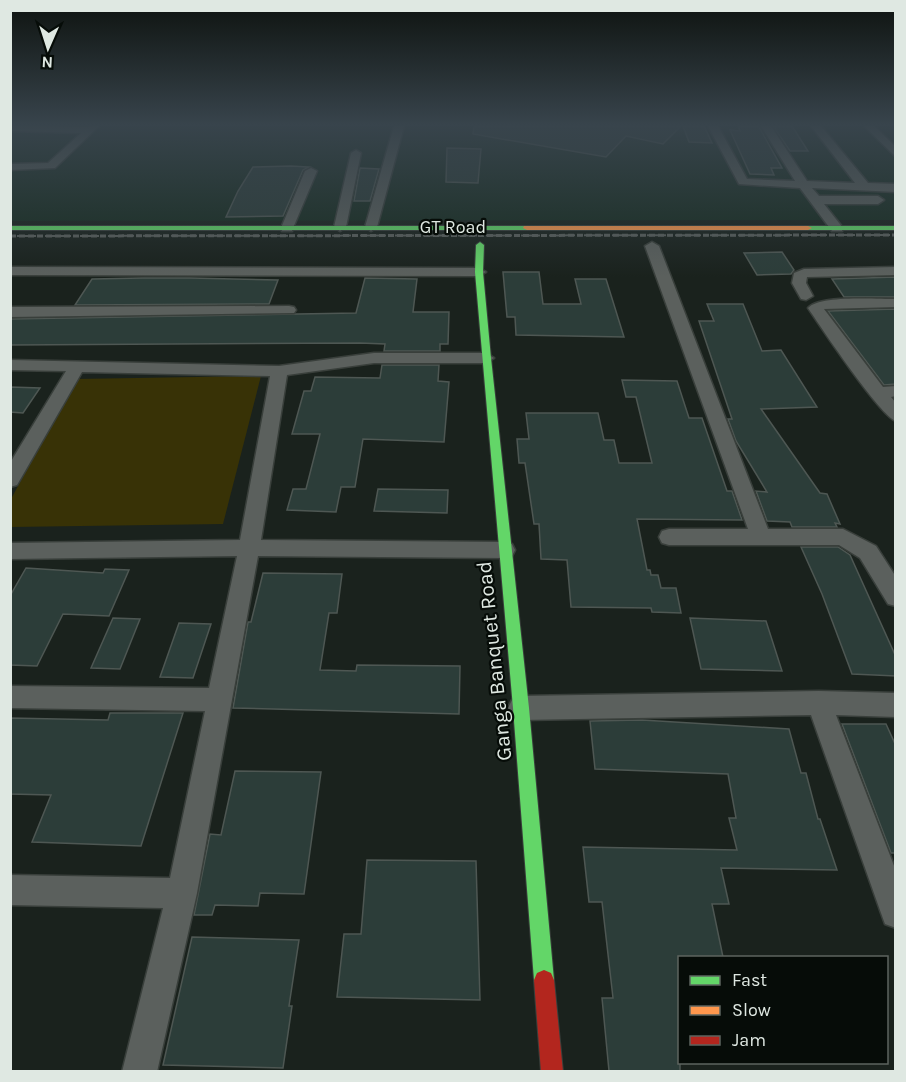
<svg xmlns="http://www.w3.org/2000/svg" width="906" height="1082" viewBox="0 0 906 1082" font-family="Karla,sans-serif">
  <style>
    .built { fill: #172c20 }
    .green { fill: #383206 }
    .building { fill: #2c3d39; stroke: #4e5753; stroke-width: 1.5 }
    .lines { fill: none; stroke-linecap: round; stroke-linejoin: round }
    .street-casing { stroke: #393f3b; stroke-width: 3 }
    .fast-casing { stroke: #393f3b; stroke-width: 2 }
    .slow-casing { stroke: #393f3b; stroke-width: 2 }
    .jam-casing { stroke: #393f3b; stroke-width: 2 }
    .street { fill: #5b605d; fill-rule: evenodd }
    .fast { fill: #63d668; fill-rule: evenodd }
    .slow { fill: #ff974d; fill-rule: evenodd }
    .jam { fill: #b3261e; fill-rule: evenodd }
    .rail-far1 { stroke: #5a5f5c; stroke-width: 2; stroke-dasharray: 5 2; stroke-linecap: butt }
    .rail { stroke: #5a5f5c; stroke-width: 3; stroke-dasharray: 6 3; stroke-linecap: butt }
    .labels { text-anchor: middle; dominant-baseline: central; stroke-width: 4.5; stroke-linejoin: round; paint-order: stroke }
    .far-street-label { font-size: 18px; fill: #dfe8e2; stroke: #060c08 }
    .street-label { font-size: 21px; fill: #dfe8e2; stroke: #060c08 }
  </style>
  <rect width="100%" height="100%" fill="#1a221d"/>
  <path class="built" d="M10,126h885v94l-884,1z"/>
  <path class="green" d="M261,376l-38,148 -212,3v-28l65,-120z"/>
  <g class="building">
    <path d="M474,126h207l-18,18 -37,-8 -20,21 -133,-23z"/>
    <path d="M683,126h21l8,17 -23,-1z"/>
    <path d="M738,126l21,1 23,41h-11l3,7 -24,-1 -20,-44 10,1z"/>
    <path d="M773,126h19l16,25h-18z"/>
    <path d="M447,148l34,1 -3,34 -32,-1z"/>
    <path d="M291,166l18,1 -6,3 -20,46 -57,1 12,-26 15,-24z"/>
    <path d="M360,168l19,1 -9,32h-16z"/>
    <path d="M782,252l12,18 -3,4 -34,1 -13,-22z"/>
    <path d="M503,272h36l4,32h38l-6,-25h31l18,58 -108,-2 -1,-18h-8z"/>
    <path d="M896,277v20h-52l-12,-18z"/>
    <path d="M143,278h47l88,2 -9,24 -194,1 17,-26z"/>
    <path d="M365,278l52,1 -4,33h36l-1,32h-8v7h-56l1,-7 -25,-1 -350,2v-26l346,-6z"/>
    <path d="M707,304h36l19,47 19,-1 36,57 -56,2 59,84 7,1 13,30 -5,-1 2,4h-45l-2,-5 -23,-1 -11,-30 11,1 -31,-51 -8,-22h4l-33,-98h15z"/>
    <path d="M896,309v75l-12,1 -56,-74z"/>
    <path d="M382,365h57l-1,16 11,1 -5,60 -81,-3 -8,48h-14l-5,25 -49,-2 6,-21h13l14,-55h-28l12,-43h7l4,-14 65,1z"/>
    <path d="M622,380l55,1 12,37h13l25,73h5l10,29 -105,-1 10,51h3l1,5h7l3,13h15l5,25 -29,-1 -1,-4 -80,-1 -4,-47 -26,-1 -2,-35h-5l-9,-61h-6l-2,-24h12l-3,-26h72l6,27h10l5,23h33l-16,-66h-10z"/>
    <path d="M10,387l30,1 -17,25 -13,-1z"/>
    <path d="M378,489l70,1 -1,23 -73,-2z"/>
    <path d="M801,547h37l12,8 46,102v19l-44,-2 -30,-80z"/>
    <path d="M26,568l77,5 2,-4 24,1 -20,46 -46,-2 -26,52 -27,-1v-69z"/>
    <path d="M263,573l79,1 -5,39h-8l-9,57 36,1 1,-6 103,1 -1,48 -226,-6 15,-86h3z"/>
    <path d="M113,618l27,1 -20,50 -29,-1z"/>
    <path d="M690,618l76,3 16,50 -81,-2z"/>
    <path d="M179,623l32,1 -18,54 -33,-1z"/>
    <path d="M110,713h73l-42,133 -109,-4 19,-47 -41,-1v-76l98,2z"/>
    <path d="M642,720l147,9 12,44h5l12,46h2l17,51 -116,-2 8,36h-17l11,53h-43v114h-71l-7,-73h11l-11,-96h-13l-6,-55 154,3 -8,-32h7l-8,-44 -133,-5 -5,-48z"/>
    <path d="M842,724h44l10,22v107h-5z"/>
    <path d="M235,771l86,1 -17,122 -44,-1 -2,13 -43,-1 -3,10h-18l16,-81 11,1z"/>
    <path d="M367,860l109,1 4,139 -143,-3 7,-63h17z"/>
    <path d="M192,937l107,3 -10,66h3l-9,62 -120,-3z"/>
  </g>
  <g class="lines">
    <defs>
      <g id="street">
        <path d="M10,126l77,1 12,-1 -44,42 -45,2v-6l38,-1 33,-30 -71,-2z"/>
        <path d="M394,126h10l-27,101 -6,4 -6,-4z"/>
        <path d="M708,126h10l29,53 48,2 -34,-55h10l36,55 48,2 -44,-57h10l47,57 28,1v8l-84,-4 7,8h59l6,4 -6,4h-54l19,24 -1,3h-10l-32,-43 -61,-4z"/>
        <path d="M864,126h10l22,21v10z"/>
        <path d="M356,150l5,3 -15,74 -6,4 -6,-4 17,-74z"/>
        <path d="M311,168l6,3 -24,57 -1,3h-10l-1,-3 24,-57z"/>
        <path d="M652,242l7,4 109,283h75l33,17 20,31v29l-8,-2 -28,-46 -21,-13h-170l-7,-2 -3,-6 3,-6 7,-2h79l-103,-283z"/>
        <path d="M10,267l469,1 7,4 -7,4 -469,-1z"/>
        <path d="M896,267v8l-89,2 -1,6 7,13 -7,4 -5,-1 -9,-16 2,-10 10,-4z"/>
        <path d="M896,299v8l-72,2 59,78 13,-1v10l-5,1 5,6v18c-15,-4 -76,-95 -88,-113 11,-13 68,-9 88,-9z"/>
        <path d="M289,306l5,1 2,3 -2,3 -284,4v-10z"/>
        <path d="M374,353h112l8,5 -8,5h-112l-87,12 -26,165 243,2 8,2 3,6 -3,6 -8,2 -246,-2 -61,337 -40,179h-35l41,-164 -153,-3v-30l160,3 35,-167 -195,-3v-22l199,2 28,-132 -227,3v-16l230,-3 30,-164 -188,-4 -65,113 -7,2v-24l56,-92 -56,-1v-10l269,6z"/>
        <path d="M819,691l77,2v24l-60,-2 60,156v57l-11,-4 -4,-11 -70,-198 -290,5 -9,-4 -4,-8 4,-8 9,-4z"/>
      </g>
      <g id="fast">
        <path d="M10,226h517l4,2 -4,2h-517z"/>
        <path d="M805,226h91v4h-88l-4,-2z"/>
        <path d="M480,242l4,3 -1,27 8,86 38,350 25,272 -3,7 -7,3 -7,-3 -3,-7 -21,-272 -38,-436 1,-27z"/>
      </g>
      <path id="slow" d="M524,226h284l4,2 -4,2h-281l-4,-2z"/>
      <path id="jam" d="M544,970l7,3 3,7 9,92h-22l-7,-92 3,-7z"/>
    </defs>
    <use href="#street" class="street-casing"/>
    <use href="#fast" class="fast-casing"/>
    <use href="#slow" class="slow-casing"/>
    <use href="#jam" class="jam-casing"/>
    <use href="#street" class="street"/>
    <use href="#fast" class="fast"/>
    <use href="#slow" class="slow"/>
    <use href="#jam" class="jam"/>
    <path class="rail-far1" d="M10,236l886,-1"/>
    <path class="rail" d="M10,236l886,-1"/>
  </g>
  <linearGradient id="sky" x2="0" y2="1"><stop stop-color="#0e1310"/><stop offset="0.45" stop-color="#38444c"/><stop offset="1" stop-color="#38444c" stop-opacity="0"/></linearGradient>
  <rect width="906" height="277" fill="url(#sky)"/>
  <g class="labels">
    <g class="far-street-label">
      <text x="453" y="227">GT Road</text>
    </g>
    <g class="street-label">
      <text transform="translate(494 661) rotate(-96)">Ganga Banquet Road</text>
    </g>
  </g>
  <rect width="906" height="1082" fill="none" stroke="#dfe8e2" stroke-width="24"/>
  <rect x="678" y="956" width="210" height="108" fill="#060c08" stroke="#5d645f" stroke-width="1.5"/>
  <rect x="690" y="976" width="30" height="9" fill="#63d668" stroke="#5d645f" stroke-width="1.5"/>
  <text x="732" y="986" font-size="18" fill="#dfe8e2">Fast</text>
  <rect x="690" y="1006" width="30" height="9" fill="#ff974d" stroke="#5d645f" stroke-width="1.5"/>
  <text x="732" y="1016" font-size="18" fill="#dfe8e2">Slow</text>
  <rect x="690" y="1036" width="30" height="9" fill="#b3261e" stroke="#5d645f" stroke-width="1.5"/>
  <text x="732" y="1046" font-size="18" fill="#dfe8e2">Jam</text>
  <g transform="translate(48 48) rotate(183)" stroke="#060c08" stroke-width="4.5" paint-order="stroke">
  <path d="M0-4.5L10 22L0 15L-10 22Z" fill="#dfe8e2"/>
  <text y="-9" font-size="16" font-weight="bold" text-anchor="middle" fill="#dfe8e2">N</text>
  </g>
</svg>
